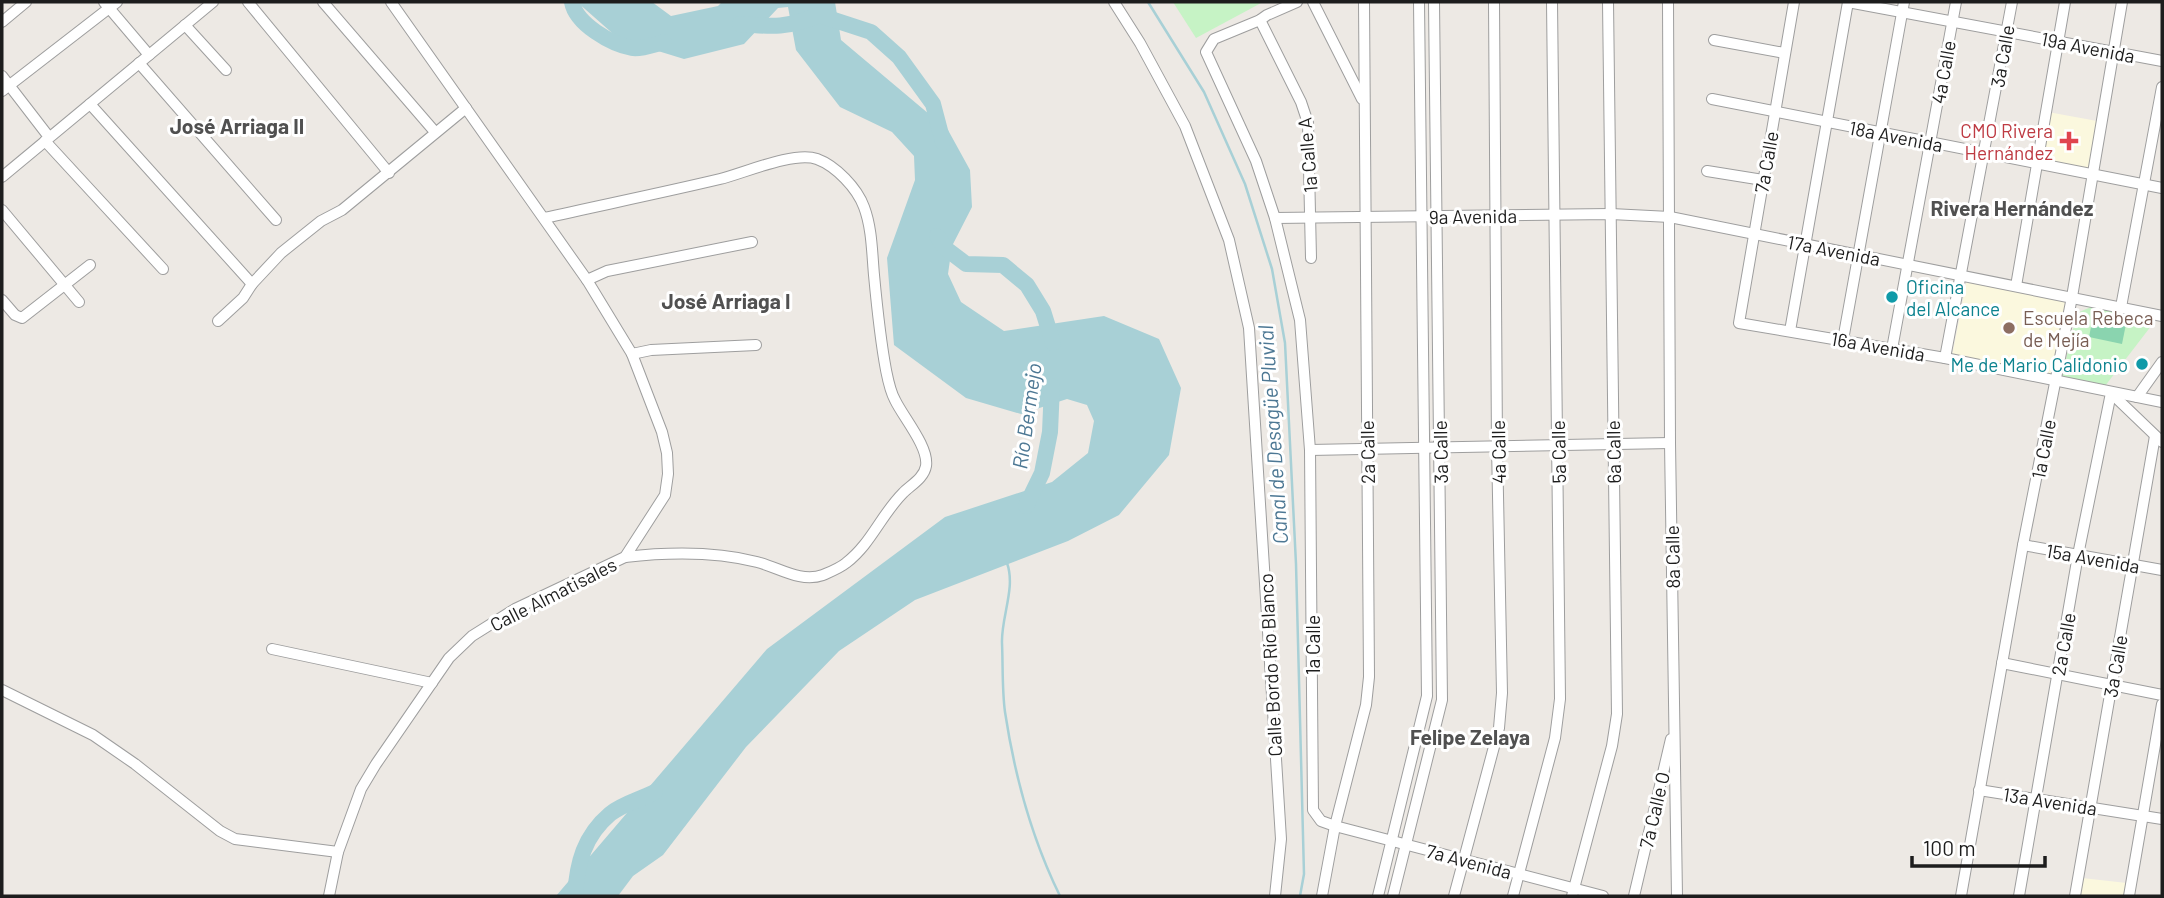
<svg xmlns="http://www.w3.org/2000/svg" width="2164" height="898" viewBox="0 0 2164 898" font-family="Barlow,sans-serif">
  <style>
    .education { fill: #fbf8de }
    .park { fill: #c6f3c5 }
    .pitch { fill: #8ad4af }
    .water { fill: #a8d0d6 }
    .lines { fill: none; stroke-linecap: round; stroke-linejoin: round }
    .stream { stroke: #a8d0d6; stroke-width: 2.5 }
    .river { stroke: #a8d0d6; stroke-width: 16 }
    .minor-casing { stroke: #9e9e9e; stroke-width: 12 }
    .minor { stroke: #fff; stroke-width: 10 }
    .health-dot { fill: #e0444e; stroke: #fff; stroke-width: 2.5 }
    .culture-dot { fill: #0f9aa8; stroke: #fff; stroke-width: 2.5 }
    .education-dot { fill: #8d6e63; stroke: #fff; stroke-width: 2.5 }
    .labels { text-anchor: middle; dominant-baseline: central; stroke-width: 6; stroke-linejoin: round; paint-order: stroke }
    .street-label { font-size: 19px; fill: #1d1d1d; stroke: #fff }
    .health-label { font-size: 19px; fill: #be3a42; stroke: #fff; text-anchor: end }
    .culture-label { font-size: 19px; fill: #0d838f; stroke: #fff; text-anchor: start }
    .education-label { font-size: 19px; fill: #785e54; stroke: #fff; text-anchor: start }
    .neighbourhood-label { font-size: 21px; font-weight: bold; fill: #505050; stroke: #fff }
    .water-label { font-size: 21px; font-style: italic; fill: #4d7894; stroke: #fff }
  </style>
  <rect width="100%" height="100%" fill="#ede9e4"/>
  <g class="education">
    <path d="M2048,112l49,9 -8,49 -49,-10z"/>
    <path d="M1967,279l100,20 -15,76 -100,-19z"/>
    <path d="M2082,878l45,5 -2,13h-46z"/>
  </g>
  <g class="park">
    <path d="M1173,2h90l-67,36z"/>
    <path d="M2091,307l67,10 -53,69 -43,-10 15,-63z"/>
  </g>
  <path class="pitch" d="M2093,317l33,7 -4,20 -33,-7z"/>
  <path class="water" d="M577,2h75l19,14 47,-10 4,-4h113l6,38 107,90 22,40 2,37 -20,39 -4,28 13,28 43,29 100,-15 55,23 22,49 -12,67 -50,60 -51,26 -153,59 -76,51 -93,96 -83,108 -30,21 -15,20h-62l211,-247 178,-132 107,-35 36,-29 6,-32 -7,-16 -20,-6 -46,15 -55,-16 -72,-53 -7,-87 28,-78 -1,-24 -22,-24 -52,-25 -44,-57 -8,-43 -10,1 -34,36 -60,15 -65,-20z"/>
  <g class="lines">
    <g class="stream">
      <path d="M1148,2l56,90 41,92 27,85 13,74 11,221 8,310 -4,22"/>
      <path d="M1007,563c9,25 -6,54 -5,80 1,23 0,47 3,69 10,66 26,125 55,184"/>
    </g>
    <g class="river">
      <path d="M572,2c4,22 39,42 60,46 9,2 23,-4 32,-6"/>
      <path d="M740,24c33,3 48,4 79,-9l52,17 28,25 34,47 10,38"/>
      <path d="M937,236l8,12 21,16 37,1 24,20 16,26 10,32"/>
      <path d="M1026,506l16,-33 8,-41 2,-46"/>
      <path d="M575,896c2,-33 9,-60 35,-82 12,-10 31,-15 45,-22"/>
    </g>
    <defs>
      <g id="minor">
        <path d="M104,2l45,53"/>
        <path d="M248,2l141,171"/>
        <path d="M323,2l112,130"/>
        <path d="M1114,2l26,41 45,83 44,114 20,88 32,511 -6,57"/>
        <path d="M1297,2l-30,13 -7,5 -46,19 -8,13 50,109 19,57 25,102 10,130 3,360 8,11 14,5 268,70"/>
        <path d="M1313,2l49,97"/>
        <path d="M1668,2l2,441 7,453"/>
        <path d="M1794,2l-55,321 206,35 217,44"/>
        <path d="M1260,20l41,82 7,21 3,135"/>
        <path d="M2,22l24,-20"/>
        <path d="M185,25l41,45"/>
        <path d="M1714,40l70,13"/>
        <path d="M139,63l137,157"/>
        <path d="M2,76l47,61"/>
        <path d="M2,91l115,-89"/>
        <path d="M1712,99l450,89"/>
        <path d="M90,104l162,180"/>
        <path d="M45,141l118,128"/>
        <path d="M1707,171l56,9"/>
        <path d="M2,177l211,-175"/>
        <path d="M2,210l77,92"/>
        <path d="M544,218c58,-13 117,-25 176,-39 24,-6 74,-28 97,-20 19,7 40,29 47,48 8,21 8,46 10,68 3,32 6,63 12,95 2,10 4,21 9,30 8,17 34,47 31,66 -2,12 -15,19 -23,27 -22,22 -32,51 -57,70 -6,5 -16,9 -23,12 -23,8 -45,-8 -66,-13 -43,-11 -88,-10 -132,-5"/>
        <path d="M1275,218l336,-4 59,3 492,99"/>
        <path d="M587,280l20,-9 145,-29"/>
        <path d="M2016,286l49,-284"/>
        <path d="M2,300l13,15 7,3 68,-53"/>
        <path d="M2121,307l41,-220"/>
        <path d="M218,321l25,-23 9,-14 29,-31 40,-32 21,-11 124,-102"/>
        <path d="M1790,331l58,-329 314,59"/>
        <path d="M1843,340l61,-338"/>
        <path d="M1892,349l64,-347"/>
        <path d="M632,354l19,-4 105,-5"/>
        <path d="M1945,358l67,-356"/>
        <path d="M2111,393l51,49"/>
        <path d="M2137,397l25,-35"/>
        <path d="M1310,450l360,-7"/>
        <path d="M2023,545l139,25"/>
        <path d="M272,649l160,34"/>
        <path d="M2002,663l160,32"/>
        <path d="M2,690l91,45 42,29 85,67 15,8 103,13"/>
        <path d="M1979,790l183,29"/>
        <path d="M329,896l9,-44 23,-63 15,-25 73,-106 23,-22 43,-27 110,-52 40,-62 3,-21 -1,-21 -5,-21 -30,-78 -45,-74 -196,-278"/>
        <path d="M1322,896l13,-70 31,-121 3,-28 -5,-675"/>
        <path d="M1378,896l49,-200 -8,-694"/>
        <path d="M1393,896l49,-196 -8,-698"/>
        <path d="M1454,896l45,-168 3,-35 -5,-247 -3,-444"/>
        <path d="M1513,896l42,-158 5,-39 -8,-697"/>
        <path d="M1572,896l40,-150 5,-32 -9,-712"/>
        <path d="M1634,896l37,-157"/>
        <path d="M1961,896l62,-351 49,-248 50,-295"/>
        <path d="M2019,896l59,-341 33,-162"/>
        <path d="M2075,896l80,-460"/>
        <path d="M2129,896l33,-192"/>
      </g>
    </defs>
    <use href="#minor" class="minor-casing"/>
    <use href="#minor" class="minor"/>
  </g>
  <path class="health-dot" d="M2065.5 130.5h7v7h7v7h-7v7h-7v-7h-7v-7h7z"/>
  <g class="culture-dot">
    <circle cx="1892" cy="297" r="7"/>
    <circle cx="2142" cy="364" r="7"/>
  </g>
  <circle class="education-dot" cx="2009" cy="328" r="7"/>
  <g class="labels">
    <g class="street-label">
      <text transform="translate(2088 47) rotate(11)">19a Avenida</text>
      <text transform="translate(2002 56) rotate(-80)">3a Calle</text>
      <text transform="translate(1943 72) rotate(-80)">4a Calle</text>
      <text transform="translate(1896 136) rotate(11)">18a Avenida</text>
      <text transform="translate(1307 155) rotate(-95)">1a Calle A</text>
      <text transform="translate(1766 162) rotate(-80)">7a Calle</text>
      <text transform="translate(1473 216) rotate(-1)">9a Avenida</text>
      <text transform="translate(1834 250) rotate(11)">17a Avenida</text>
      <text transform="translate(1878 346) rotate(10)">16a Avenida</text>
      <text transform="translate(2043 449) rotate(-79)">1a Calle</text>
      <text transform="translate(1367 452) rotate(-91)">2a Calle</text>
      <text transform="translate(1440 452) rotate(-91)">3a Calle</text>
      <text transform="translate(1498 452) rotate(-91)">4a Calle</text>
      <text transform="translate(1558 452) rotate(-91)">5a Calle</text>
      <text transform="translate(1613 452) rotate(-91)">6a Calle</text>
      <text transform="translate(1672 557) rotate(-91)">8a Calle</text>
      <text transform="translate(2093 558) rotate(10)">15a Avenida</text>
      <text transform="translate(553 594) rotate(-27)">Calle Almatisales</text>
      <text transform="translate(2063 644) rotate(-80)">2a Calle</text>
      <text transform="translate(1312 645) rotate(-90)">1a Calle</text>
      <text transform="translate(1270 665) rotate(-93)">Calle Bordo Río Blanco</text>
      <text transform="translate(2115 666) rotate(-80)">3a Calle</text>
      <text transform="translate(2050 801) rotate(9)">13a Avenida</text>
      <text transform="translate(1654 810) rotate(-77)">7a Calle O</text>
      <text transform="translate(1469 861) rotate(15)">7a Avenida</text>
    </g>
    <g class="health-label">
      <text x="2053" y="130">CMO Rivera<tspan x="2053" dy="22">Hernández</tspan></text>
    </g>
    <g class="culture-label">
      <text x="1906" y="286">Oficina<tspan x="1906" dy="22">del Alcance</tspan></text>
      <text x="2128" y="364" text-anchor="end">Me de Mario Calidonio</text>
    </g>
    <g class="education-label">
      <text x="2023" y="317">Escuela Rebeca<tspan x="2023" dy="22">de Mejía</tspan></text>
    </g>
    <g class="neighbourhood-label">
      <text x="237" y="125">José Arriaga II</text>
      <text x="2012" y="207">Rivera Hernández</text>
      <text x="726" y="300">José Arriaga I</text>
      <text x="1470" y="736">Felipe Zelaya</text>
    </g>
    <g class="water-label">
      <text transform="translate(1026 416) rotate(-82)">Río Bermejo</text>
      <text transform="translate(1272 435) rotate(-94)">Canal de Desagüe Pluvial</text>
    </g>
  </g>
  <rect width="2164" height="898" fill="none" stroke="#1d1d1d" stroke-width="7"/>
  <path d="M1912 856v10h133v-10" fill="none" stroke="#1d1d1d" stroke-width="3.5"/>
  <text x="1923" y="856" font-size="21" fill="#1d1d1d" stroke="#ffffff" stroke-width="5" paint-order="stroke">100 m</text>
</svg>
